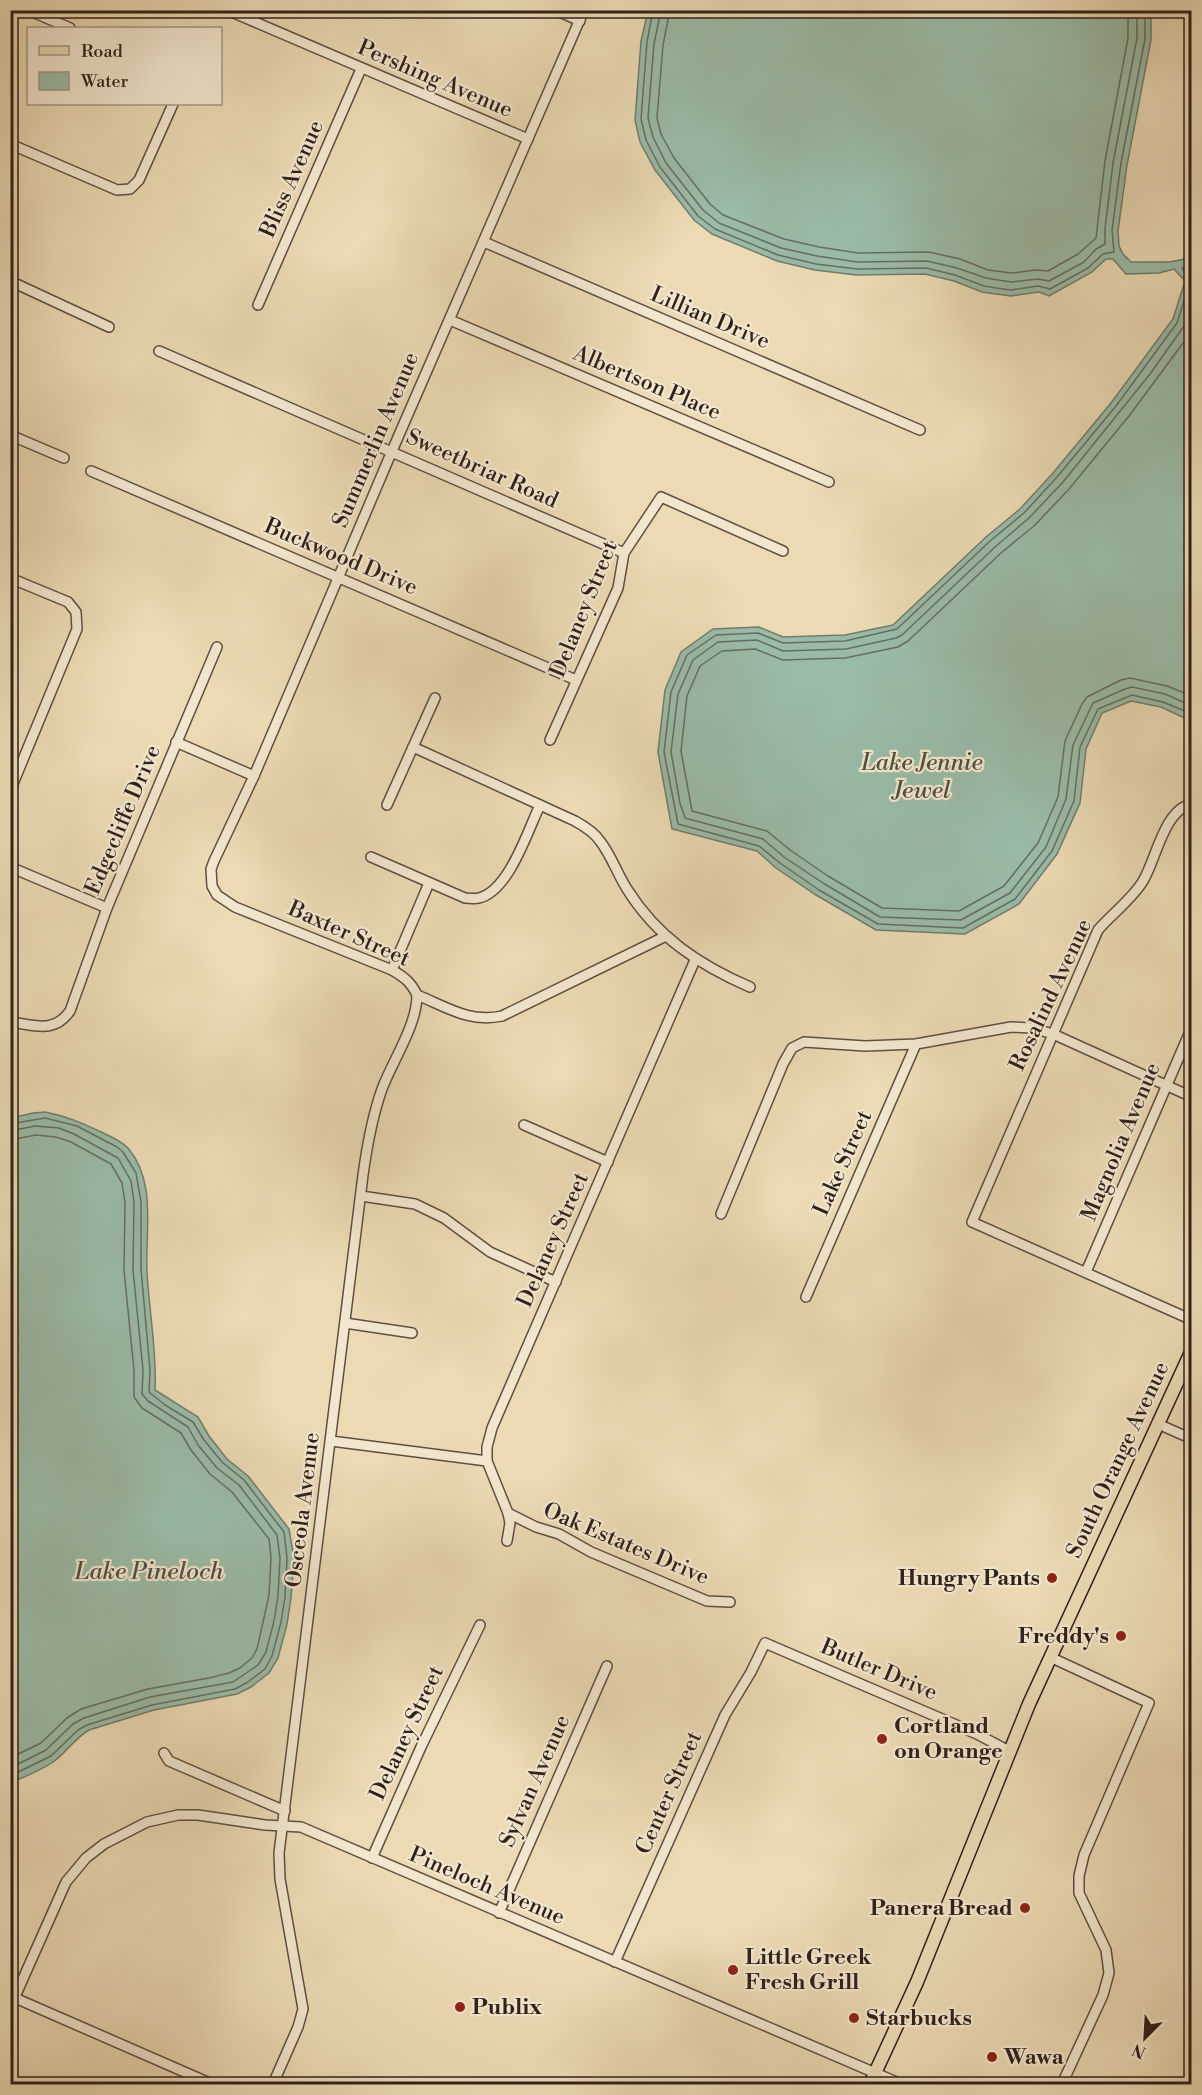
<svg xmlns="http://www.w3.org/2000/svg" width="1202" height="2095" viewBox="0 0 1202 2095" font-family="'Libre Bodoni',serif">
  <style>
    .water { fill: #9abba7; stroke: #707d6f; stroke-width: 1.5 }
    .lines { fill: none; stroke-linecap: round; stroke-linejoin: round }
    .shore { stroke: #656e62; stroke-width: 1.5 }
    .minor-casing { stroke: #5f4f42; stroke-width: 12 }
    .major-casing { stroke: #30211c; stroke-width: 15 }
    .minor { stroke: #f2e7ce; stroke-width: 9 }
    .major { stroke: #ebdab4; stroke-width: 12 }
    .poi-dot { fill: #8f2418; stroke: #f2e7ce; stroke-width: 2 }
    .labels { text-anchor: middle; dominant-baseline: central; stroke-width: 4.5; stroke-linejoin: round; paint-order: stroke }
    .street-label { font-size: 22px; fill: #30211c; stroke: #f2e7ce }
    .poi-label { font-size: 22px; font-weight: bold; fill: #30211c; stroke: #f2e7ce; text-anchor: start }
    .water-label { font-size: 24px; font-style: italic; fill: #504f46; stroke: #f2e7ce }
  </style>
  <rect width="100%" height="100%" fill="#ebdab4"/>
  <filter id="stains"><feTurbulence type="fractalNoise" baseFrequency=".00333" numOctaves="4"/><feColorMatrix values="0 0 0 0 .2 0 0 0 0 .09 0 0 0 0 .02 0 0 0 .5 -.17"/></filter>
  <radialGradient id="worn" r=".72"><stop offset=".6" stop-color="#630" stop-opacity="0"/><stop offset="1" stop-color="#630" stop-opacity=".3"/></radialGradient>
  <g class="water">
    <path d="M648,11h503v29l-24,125 -9,66 1,15 4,8 8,8h38l22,-4v463l-30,-14 -30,-6 -29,12 -16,36 -6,54 -23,51 -38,50 -54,30 -89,-4 -60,-35 -40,-27 -19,-17 -85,-22 -14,-77 7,-62 16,-38 32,-23 46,-2 24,10 62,-2 48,-10 93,-88 34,-28 33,-36 58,-70 62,-84 12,-38 -11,-12 -15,4 -33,1 -13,-15h-7l-14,13 -43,24 -10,-4 -28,4 -15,-2 -14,-2 -28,-11 -29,-7 -69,1 -41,-5 -38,-9 -65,-27 -18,-14 -39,-50 -15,-28 -5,-22 6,-79z"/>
    <path d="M45,1112c21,4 37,11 56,20 9,4 20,9 27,16 29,34 17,83 19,124 2,39 10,79 8,118l43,27 11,19 18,23 21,17 41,53 5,29 -3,40 -4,26 -9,34 -9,15 -18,14 -14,7 -83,16 -65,20c-14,8 -23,23 -36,32 -12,8 -28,15 -42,20v-664l22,-5z"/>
  </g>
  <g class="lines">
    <g class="shore">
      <path d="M653,10l-6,32 -6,77 5,21 14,27 38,49 17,13 63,26 38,9 41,5 69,-1 29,7 29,11 12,2 15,2 27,-4 12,3 38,-21 15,-14 11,-2 -2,-22 9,-67 24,-124v-29"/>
      <path d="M661,10l-7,34 -6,74 5,19 13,26 37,47 16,13 62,25 36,8 40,6 70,-1 30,7 29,10 25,4 27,-3 11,2 35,-19 12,-13 9,-5v-15l8,-66 24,-125v-28"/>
      <path d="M670,10l-7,35 -6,73 4,16 13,24 36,46 13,11 61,24 35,8 39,6 71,-1 31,7 28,11 23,3 25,-3 12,1 30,-17 18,-16 9,-77 23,-123v-28"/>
      <path d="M1192,264l-10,4 8,14 -13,41 -61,83 -59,71 -33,36 -34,28 -93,88 -52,12 -62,2 -25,-10 -42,2 -29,20 -16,37 -7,60 14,72 81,22 21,17 39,27 59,34 85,4 52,-29 37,-48 22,-50 6,-54 18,-38 34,-14 31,7 29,12"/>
      <path d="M1192,304l-8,22 -34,48 -87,108 -34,36 -34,29 -93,88 -6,3 -50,11 -63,2 -26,-11 -39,2 -25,18 -15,34 -7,58 9,51 5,15 78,21 21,18 39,26 57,34 81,3 49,-27 36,-46 20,-48 7,-54 20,-42 32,-14 7,-2 33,7 27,12"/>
      <path d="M1192,331l-63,85 -60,73 -34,36 -34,28 -93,88 -10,6 -53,11 -62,2 -28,-11 -33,2 -22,15 -13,30 -6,55 11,60 75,20 23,19 38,26 54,32 77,3 45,-25 34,-43 20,-46 7,-56 17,-37 5,-7 34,-17 9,-2 37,8 25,10"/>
      <path d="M10,1124l35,-6 32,8 40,21 6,5 13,21 5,29v67l9,101 -1,22 16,13 28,17 11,18 18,22 22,18 40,52 3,26 -2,39 -4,25 -9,34 -7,13 -17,13 -13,7 -83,16 -65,20 -9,5 -27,26 -41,20"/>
      <path d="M10,1131l25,-5 24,2 15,6 44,24 13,23 3,21 -1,68 10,100 -1,24 6,7 40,26 10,18 19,23 22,17 38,50 3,23 -2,38 -4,25 -8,31 -8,13 -25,17 -83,15 -66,21 -11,6 -27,26 -36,18"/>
      <path d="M10,1140l26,-5 20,2 15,5 40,22 11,19 3,20 -1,67 10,100v27l8,11 39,25 10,17 19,24 22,18 37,47 2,19 -2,37 -12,54 -5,9 -12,10 -11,5 -20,5 -61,11 -67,20 -14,9 -26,25 -31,15"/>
    </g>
    <defs>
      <g id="minor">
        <path d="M28,10l42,18"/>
        <path d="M227,10l301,129"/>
        <path d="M555,10l25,11"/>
        <path d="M584,10l-192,441 -138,325 -40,85 -3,8 1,17 5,9 18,12 157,63c12,7 19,12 25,25 30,12 52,28 85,21l164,-80"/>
        <path d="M10,144l107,46 13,-1 9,-9 34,-76"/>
        <path d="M484,242l436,188"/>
        <path d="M10,281l99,46"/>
        <path d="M258,305l103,-236"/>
        <path d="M450,320l379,162"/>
        <path d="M159,351l465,202"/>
        <path d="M10,435l54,23"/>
        <path d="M91,471l485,209"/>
        <path d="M10,578l58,24 8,10 1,17 -67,162"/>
        <path d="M550,740l68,-152 6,-35 37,-56 122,54"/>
        <path d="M176,742l78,34"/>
        <path d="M413,747l162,74c9,5 19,11 25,20 11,14 17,32 27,48 30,48 72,76 123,98"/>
        <path d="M1192,804c-28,5 -36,56 -49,77 -10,17 -31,33 -45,49l-126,292 220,98"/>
        <path d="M387,805l48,-107"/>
        <path d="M371,857l94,41c4,0 10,1 14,0 30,-7 49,-68 61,-93"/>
        <path d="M10,867l97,41"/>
        <path d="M392,970l37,-87"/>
        <path d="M10,1022c25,3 44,12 60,-11l37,-103 110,-261"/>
        <path d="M524,1125l84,37"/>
        <path d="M361,1196l54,8 29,14 46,34 66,30"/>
        <path d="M721,1214l62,-150 9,-16 12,-6 61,4 51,-2 95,-17 21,1 21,6 139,63"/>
        <path d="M1086,1272l106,-245"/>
        <path d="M806,1297l110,-253"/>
        <path d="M345,1323l67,10"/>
        <path d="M1158,1424l34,15"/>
        <path d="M331,1441l156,20"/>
        <path d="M508,1513l28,14 23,7 32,18 116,49 23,1"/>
        <path d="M507,1541l3,-18 -2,-10 -21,-52v-14l5,-19 203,-468"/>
        <path d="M1050,1657l99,46 -65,152 -5,21v17l27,57 3,23 -6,22 -41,89"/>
        <path d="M164,1753l5,8 116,50"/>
        <path d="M372,1858l49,-111 59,-122"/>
        <path d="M10,1885v35"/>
        <path d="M499,1913l108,-247"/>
        <path d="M615,1962l110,-247 26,-43 14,-29 212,91 32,17"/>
        <path d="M10,1983l5,15"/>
        <path d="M15,1998l197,86"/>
        <path d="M10,2008l56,-126 20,-24 18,-14 43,-22 31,-7h20l67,10 36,2 600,257"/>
        <path d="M273,2084l25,-57 5,-18 -23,-130 -1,-26 84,-678c4,-29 9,-58 19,-86 11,-29 35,-64 35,-94"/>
      </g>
      <path id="major" d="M870,2084l47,-102 112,-278 163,-354"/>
    </defs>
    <use href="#minor" class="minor-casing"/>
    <use href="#major" class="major-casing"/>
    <use href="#minor" class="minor"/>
    <use href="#major" class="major"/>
  </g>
  <g class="poi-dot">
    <circle cx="1052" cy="1578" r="6"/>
    <circle cx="1121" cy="1636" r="6"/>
    <circle cx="882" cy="1739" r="6"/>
    <circle cx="1025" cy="1908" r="6"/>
    <circle cx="733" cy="1970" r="6"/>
    <circle cx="460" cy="2007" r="6"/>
    <circle cx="854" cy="2018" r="6"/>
    <circle cx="992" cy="2057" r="6"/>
  </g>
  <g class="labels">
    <g class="street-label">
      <text transform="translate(435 79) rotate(23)">Pershing Avenue</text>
      <text transform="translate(292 179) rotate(-66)">Bliss Avenue</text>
      <text transform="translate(710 318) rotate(23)">Lillian Drive</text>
      <text transform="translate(647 383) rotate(23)">Albertson Place</text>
      <text transform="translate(376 440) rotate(-67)">Summerlin Avenue</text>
      <text transform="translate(482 469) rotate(24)">Sweetbriar Road</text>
      <text transform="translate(341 557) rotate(23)">Buckwood Drive</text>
      <text transform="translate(584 609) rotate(-68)">Delaney Street</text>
      <text transform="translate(123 820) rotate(-67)">Edgecliffe Drive</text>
      <text transform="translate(349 934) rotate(24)">Baxter Street</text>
      <text transform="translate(1051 995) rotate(-65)">Rosalind Avenue</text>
      <text transform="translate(1121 1142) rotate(-67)">Magnolia Avenue</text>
      <text transform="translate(843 1163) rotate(-66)">Lake Street</text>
      <text transform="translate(553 1240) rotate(-66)">Delaney Street</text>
      <text transform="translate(1118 1460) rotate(-65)">South Orange Avenue</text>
      <text transform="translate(303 1510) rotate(-83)">Osceola Avenue</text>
      <text transform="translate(626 1544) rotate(23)">Oak Estates Drive</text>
      <text transform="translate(879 1670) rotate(23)">Butler Drive</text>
      <text transform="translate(407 1733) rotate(-65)">Delaney Street</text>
      <text transform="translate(535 1781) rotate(-66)">Sylvan Avenue</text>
      <text transform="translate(669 1793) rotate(-66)">Center Street</text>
      <text transform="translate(487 1886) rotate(23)">Pineloch Avenue</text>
    </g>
    <g class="poi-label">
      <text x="1040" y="1578" text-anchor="end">Hungry Pants</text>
      <text x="1109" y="1636" text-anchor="end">Freddy's</text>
      <text x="894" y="1726">Cortland<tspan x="894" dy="25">on Orange</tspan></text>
      <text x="1013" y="1908" text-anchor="end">Panera Bread</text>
      <text x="745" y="1957">Little Greek<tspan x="745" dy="25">Fresh Grill</tspan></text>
      <text x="472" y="2007">Publix</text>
      <text x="866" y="2018">Starbucks</text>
      <text x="1004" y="2057">Wawa</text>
    </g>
    <g class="water-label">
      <text x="922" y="763">Lake Jennie<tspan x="922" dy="28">Jewel</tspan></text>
      <text x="149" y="1572">Lake Pineloch</text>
    </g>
  </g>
  <rect width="1202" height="2095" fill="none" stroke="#ebdab4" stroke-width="36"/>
  <rect x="12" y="12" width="1178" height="2071" fill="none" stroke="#30211c" stroke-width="3"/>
  <rect x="18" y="18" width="1166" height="2059" fill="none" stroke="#30211c" stroke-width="1.5"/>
  <rect x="27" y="27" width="195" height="78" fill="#f2e7ce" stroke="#a49887" stroke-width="1.5"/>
  <rect x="39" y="46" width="30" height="9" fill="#ebdab4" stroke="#a49887" stroke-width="1.5"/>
  <text x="81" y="57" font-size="18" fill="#30211c">Road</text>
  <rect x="39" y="72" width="30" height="18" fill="#9abba7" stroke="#a49887" stroke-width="1.5"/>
  <text x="81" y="87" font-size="18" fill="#30211c">Water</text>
  <g transform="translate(1145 2038) rotate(204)" stroke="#f2e7ce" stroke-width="4.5" paint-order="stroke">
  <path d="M0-4.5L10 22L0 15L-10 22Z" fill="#30211c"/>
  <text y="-9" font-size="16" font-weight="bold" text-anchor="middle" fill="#30211c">N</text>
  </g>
  <rect width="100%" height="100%" filter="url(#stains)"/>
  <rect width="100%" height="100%" fill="url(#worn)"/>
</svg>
